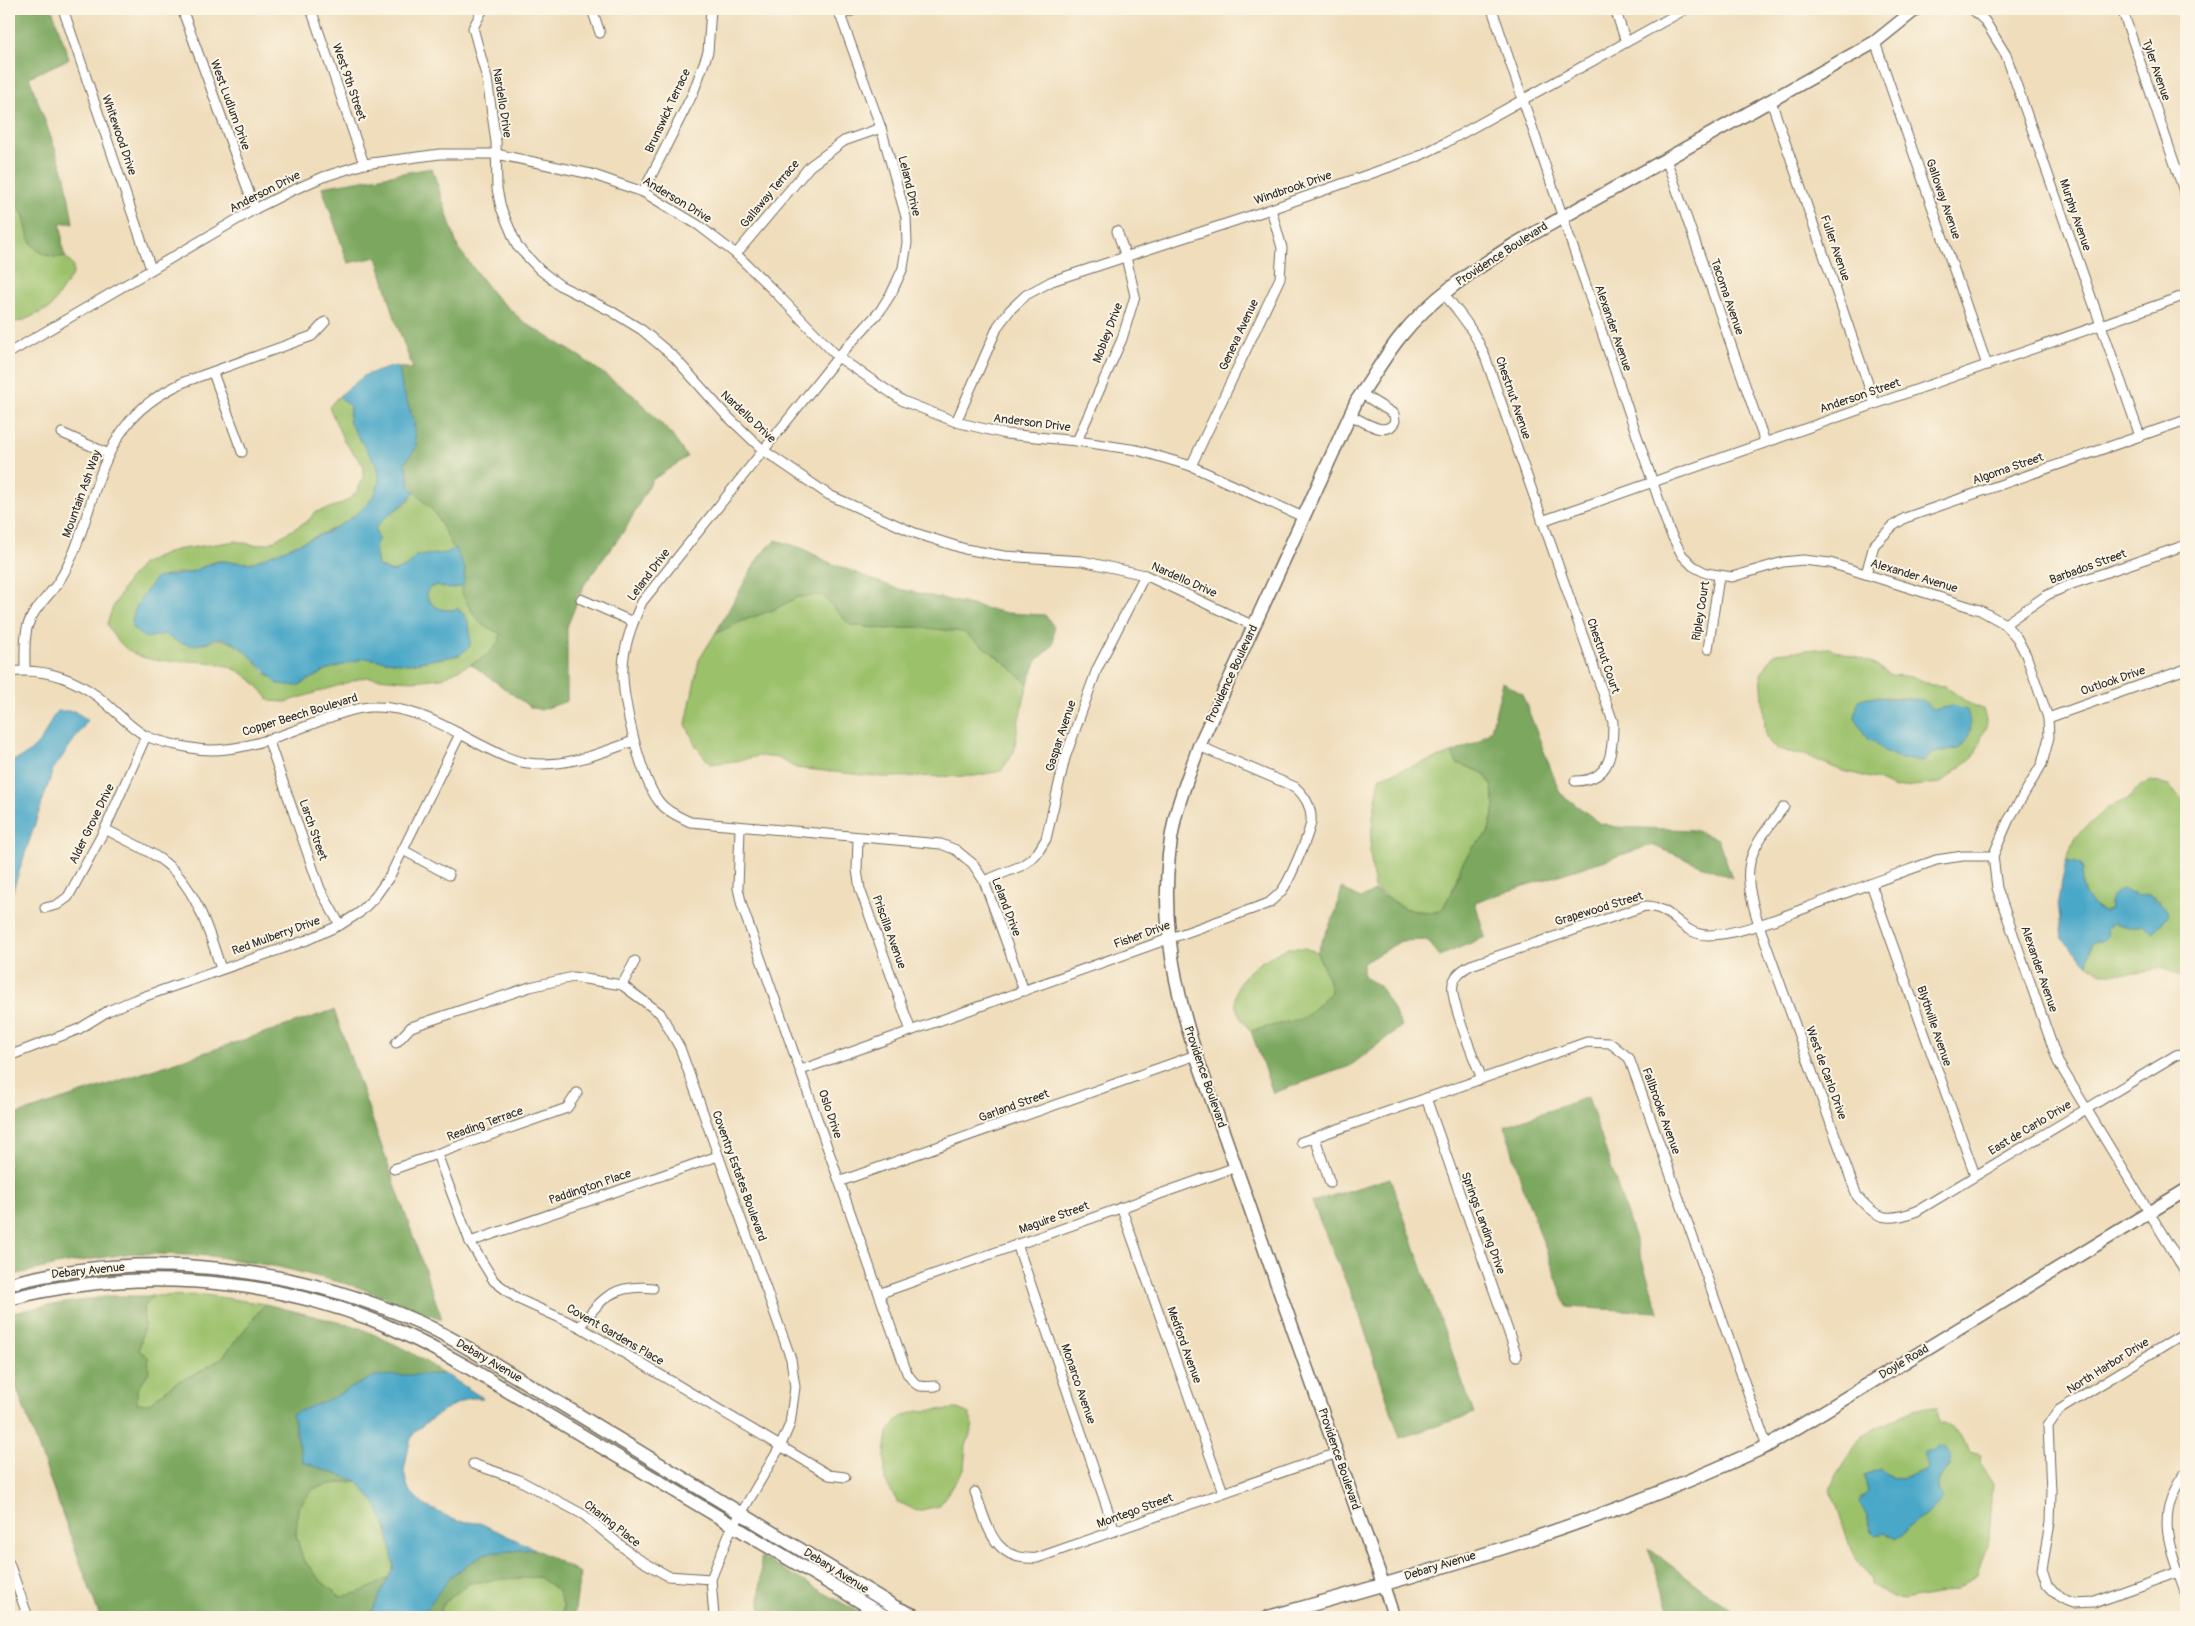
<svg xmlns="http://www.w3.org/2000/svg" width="2195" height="1626" viewBox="0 0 2195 1626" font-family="Pangolin,sans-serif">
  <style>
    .green { fill: #9bc16b; stroke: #63764b; fill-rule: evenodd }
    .forest { fill: #7ca75f; stroke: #546945 }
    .water { fill: #49a7c8; stroke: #3a697a }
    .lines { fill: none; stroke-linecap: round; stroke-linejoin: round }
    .minor-casing { stroke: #70695d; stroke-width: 11 }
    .tertiary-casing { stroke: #70695d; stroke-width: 14 }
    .secondary-casing { stroke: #70695d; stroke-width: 15 }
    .minor { stroke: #fff; stroke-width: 9 }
    .tertiary { stroke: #fff; stroke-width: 11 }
    .secondary { stroke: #fff; stroke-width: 12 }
    .labels { text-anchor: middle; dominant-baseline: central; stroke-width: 4; stroke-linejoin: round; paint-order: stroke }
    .street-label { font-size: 12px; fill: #2b2b2b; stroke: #fcf5e5 }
  </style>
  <rect width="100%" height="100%" fill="#fcf5e5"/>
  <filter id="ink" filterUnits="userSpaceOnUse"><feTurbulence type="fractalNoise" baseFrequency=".02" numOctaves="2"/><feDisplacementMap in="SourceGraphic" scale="10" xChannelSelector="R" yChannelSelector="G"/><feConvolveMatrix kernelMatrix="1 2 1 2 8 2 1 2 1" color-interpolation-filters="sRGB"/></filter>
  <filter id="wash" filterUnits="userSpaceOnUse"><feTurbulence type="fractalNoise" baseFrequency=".0096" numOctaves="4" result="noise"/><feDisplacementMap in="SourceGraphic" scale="20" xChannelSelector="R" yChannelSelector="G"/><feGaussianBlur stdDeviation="1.12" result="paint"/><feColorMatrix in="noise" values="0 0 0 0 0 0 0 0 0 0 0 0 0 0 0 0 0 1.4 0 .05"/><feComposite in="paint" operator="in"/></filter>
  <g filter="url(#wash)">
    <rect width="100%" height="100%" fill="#efddbb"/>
    <g class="green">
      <path d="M9,198c18,11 15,29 22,44 5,11 23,18 34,14l8,10v8l-23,34 -28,13 -13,2z"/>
      <path d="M339,396l11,11c-7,28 34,46 29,75 -4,32 -46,46 -71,58 -17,8 -37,19 -56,22 -9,2 -20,-1 -30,-1 -11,0 -22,8 -32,11 -7,2 -16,0 -22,3 -15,6 -25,18 -31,32 22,22 31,38 64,37 18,-1 10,-10 33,0 15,7 20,18 31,29 7,6 23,9 32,13l32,-17 36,-11 43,6 52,-9c9,-17 17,-31 -2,-46 -15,3 -25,0 -32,-15l3,-6 8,-3 12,4 14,-3 -2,4c11,24 16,33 40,44l-2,9 -14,14 -43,21 -29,3 -48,-4 -79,25 -16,-1c-11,-15 -25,-30 -44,-35 -47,-14 -91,13 -119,-42l5,-15 15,-27 15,-18 33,-14 61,-9 18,4 16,-2 39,-23 6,-8c28,-7 48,-14 49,-46l-20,-25 -15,-34z"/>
      <path d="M415,492l20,21 20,35 -8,5 -31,3 -7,10 -17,6 -14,-6 -3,-18 3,-9 -3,-10 7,-11 25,-15z"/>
      <path d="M822,595l28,30 36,4 30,-2 47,5 40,29 25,23 -9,35 -5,33 -13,19 -27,5 -92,1 -86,-9 -18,-10 -19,-2 -23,5 -26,3 -14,-18 -10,-22 13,-64 16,-26 27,-13 31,-11 25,-13z"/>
      <path d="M1828,648l42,14 21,13 23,2 18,8 13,1 23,17 15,6 4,15 -13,32 -33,27 -46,5 -20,-9 -35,-9 -35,-15 -27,-5 -12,-11 -5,-65 14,-21zM1868,697c22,1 49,-3 65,13l19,-4 19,23 -5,13 -8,7c-9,0 -15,3 -23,4 -17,2 -49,6 -59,-10 -5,-7 -6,-36 -8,-46z"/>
      <path d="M1452,753l5,10 27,10 7,11 4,22 -7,28 -15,13 -13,20 -6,20 -11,21 -6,4 -22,-1 -11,-3 -30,-20 -4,-39 3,-32 7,-40z"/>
      <path d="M2152,781l17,5 17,17v176l-21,-11 -36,5h-27l-15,-9 4,-20 5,-3h6l6,-6 -1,-7 6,-5 15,4 15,-3 11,9 15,-19 -9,-13 -11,-6 -13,1 -4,-4 -28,20c-17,-7 -26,-25 -21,-42l-3,-6 -14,-3 9,-24 34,-30 21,-9 12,-14z"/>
      <path d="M1288,948h16l13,4 11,26 3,14 -27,26 -53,13c-38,-40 0,-67 37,-83z"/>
      <path d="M205,1295l60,9 -43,54 -24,15 -21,9 -29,22 -12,-1 1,-14 12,-17 -10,-21 5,-26 -1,-17 10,-12z"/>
      <path d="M1934,1407h3l2,16c14,3 26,16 31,29l11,3 -1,7 13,21 -4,56 -12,36 -20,15 -54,10 -11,-2 -21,-13v-6l-19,-26 -15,-47 -8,-17 33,-54 51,-25zM1933,1450l17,17 -8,5 -5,15 6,12 -15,15 -22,13 -1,4 -15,6 -5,-4 -14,-1 -11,-34 5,-3 3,-5 -4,-14 16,-6c16,15 28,5 47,0l1,-5 -3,-13z"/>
      <path d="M958,1409l11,5 4,11 -7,21 -2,23 -25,37 -22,5 -20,-10 -12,-20v-27l3,-22 13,-15 16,-6z"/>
      <path d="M357,1481c7,8 15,16 20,25 8,14 23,56 13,70 -9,12 -37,19 -50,20l-18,-14 -19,-23 -7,-24 2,-27 16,-20 17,-4z"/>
      <path d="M539,1577c17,11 27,18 23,40h-124l6,-14 25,-20 34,-4z"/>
    </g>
    <g class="forest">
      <path d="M9,9h43l17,50 -40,18 36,99 8,47h-13c4,12 0,22 5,33 -11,4 -29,-3 -34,-14 -7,-15 -3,-33 -22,-44z"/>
      <path d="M432,168l26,80 35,46 31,28 55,34 58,42 34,36 16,23 -35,23 -26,48 -42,57 -3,9 -3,-1 -3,8 2,1 -10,25v74l-26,9 -11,-3 -59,-43c14,-7 26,-14 30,-30l-20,-10 -15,-23 -5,-11 4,-20 -30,-57 -25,-26 -5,-25 11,-14 -2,-26 -12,-35 -3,-20 14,2 -16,-44 -20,-68 -29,6 -26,-76z"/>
      <path d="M776,540l26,8 26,14 67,26 112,25 38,2 9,12 -1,18 -17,17 -8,22 -25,-23 -40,-29 -47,-5 -30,2 -36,-4 -28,-30 -24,2 -25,13 -31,11 -27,13 45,-79z"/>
      <path d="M1503,682l19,12 38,99 40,30 16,4 77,3 25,9 14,39 -80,-33 -177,57 10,35 -45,19 -13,-16 -26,1 -38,22v14l17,9 22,40 -52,40 -77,27 -22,-62 53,-13 27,-26 -3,-14 -11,-26 19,-41 6,-23 18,11 15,-8 29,17 11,3 22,1 6,-4 14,-27 3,-14 13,-20 15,-13 7,-28 -4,-22 -7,-11 -27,-10 -5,-10 27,-12 12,-11z"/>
      <path d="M334,1010l108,309 -87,-33 -76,-19 -68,-11 -80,-3 -70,11 -52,12v-159z"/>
      <path d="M1588,1097l71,215 -92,-5 -44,-120 -18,-61z"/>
      <path d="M1390,1178l84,236 -74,24 -42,-128 -46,-108z"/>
      <path d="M110,1296h43l-10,12 1,17 -5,25 9,7 1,15 -12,17v14l11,1 29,-22 21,-9 24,-15 43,-54 93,23 49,23 38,24c-52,2 -104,20 -153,41l11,47 54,19 -26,3 -17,4 -16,20 -2,27 7,24 19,23 18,14c18,-1 33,-9 49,-19l-20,40h-269l-91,-250v-53l31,-7z"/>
      <path d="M1648,1548l91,69h-67z"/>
      <path d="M535,1549l45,24 -6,44h-12l2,-10 -7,-18 -18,-12 -36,2 -34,4 -25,20 -6,14h-18l31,-41 34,-23z"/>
      <path d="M761,1557l106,60h-103l-4,-11z"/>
    </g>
    <g class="water">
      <path d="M395,366l4,1 3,20 12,35 2,26 -11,14 5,25 5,5c-13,18 -28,19 -40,37l3,10 -3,9 3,18 14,6 16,-6 8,-10 31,-3 8,-5 10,22 -2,16 -14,3 -12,-4 -8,3 -3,6c6,15 17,18 32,15 12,9 13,23 12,37l-10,9 -52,9 -43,-6 -36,11 -32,17 -19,-2c-14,-12 -40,-48 -62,-46 -3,1 -7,4 -11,5 -15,5 -28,0 -40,-9 -17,4 -20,7 -33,-6 -1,-19 12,-35 24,-50l32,-5 31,-12 32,2 74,-30 22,-12 19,-15 9,-12 4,-12 -1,-14 -29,-46 1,-15 -11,-11 26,-21z"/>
      <path d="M1868,697l55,3 10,10 19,-4 15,4c5,17 5,28 -9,39 -13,0 -26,3 -35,12l-22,-2 -17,-8 -9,-9 -7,-2 -13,-22 3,-18z"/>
      <path d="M58,711h16l14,9 -35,50 -44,132v-141c14,-1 28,-14 35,-26 5,-9 6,-16 14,-24z"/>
      <path d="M2066,861l14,3 3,6c-5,17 4,35 21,42l6,-3c-1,-10 3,-16 13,-20l13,7 13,-1 17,12 3,7 -15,19 -11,-9 -15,3 -15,-4 -6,5 1,7 -6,6h-6l-5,3 -4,20 -25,-25 -4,-38z"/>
      <path d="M445,1374l38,24h-14l-25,12 -29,21 -5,10 -6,30 3,13 2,6 15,15 33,16 23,2 55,26 -50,4 -34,23 -31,41h-51l25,-50 -6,-35 -12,-27 -19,-24 -54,-19 -11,-48 38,-15 44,-23z"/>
      <path d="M1938,1446l9,3c12,19 -10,21 -9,39 0,4 4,7 5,11l-15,15 -21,13 -5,9 -6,3 -11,-6 -10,2 -4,-3c0,-9 -9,-21 -12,-30l9,-12 -4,-14 16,-6c15,15 29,5 47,0l1,-5 -4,-8v-5l9,-2z"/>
    </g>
  </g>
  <g filter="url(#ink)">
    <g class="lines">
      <defs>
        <g id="minor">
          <path d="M63,9l88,260"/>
          <path d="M182,9l73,200"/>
          <path d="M311,9l53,155"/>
          <path d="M483,9l-10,19 14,51 9,63 1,47 4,19 16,38 23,24 21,16 50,25 31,19 32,27 51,57 38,36 66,45 86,38 50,16 39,7 78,5 63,14 109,51"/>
          <path d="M592,9l8,24"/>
          <path d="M838,9l43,119 25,89 1,26 -4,25 -11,24 -12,19 -42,46 -196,245c-9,20 -18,42 -19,65 -2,30 18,115 38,137 8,9 19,13 29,18l251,22 15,6 17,14 11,17 40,110"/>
          <path d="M1492,9l177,521 13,25 11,11 13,7 26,4 51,-15 20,-2 27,3 150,47 25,14 12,14 9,17 15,42 7,21 1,19 -7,27 -34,57 -15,35 4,32 61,174 128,211"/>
          <path d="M1615,9l11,33"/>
          <path d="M1972,9l13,12 21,34 134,381"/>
          <path d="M2122,9l64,188"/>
          <path d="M840,15l17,-6"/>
          <path d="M1875,42l112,323"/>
          <path d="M1771,101l104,303"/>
          <path d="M1666,159l99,283"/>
          <path d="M643,192l50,-99 15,-41 3,-43"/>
          <path d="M736,254l74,-88 34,-25 37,-13"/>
          <path d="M1443,293c18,21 33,40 43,66l127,363c0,30 -2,59 -38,59"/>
          <path d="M9,353l246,-144 36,-18 32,-14 41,-13 76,-10h56l95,20 52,18 55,33 38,29 40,39 62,64 65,44 53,21 50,12 71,7 60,9 54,16 112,51"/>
          <path d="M213,373l29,79"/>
          <path d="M1350,415c13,6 37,24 45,6l-1,-7 -32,-20"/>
          <path d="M956,422l42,-96 12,-16 16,-15 26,-14 219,-72 144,-51 30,-15 241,-134"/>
          <path d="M62,433l47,21"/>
          <path d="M1077,441l45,-102 13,-43 -9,-39 -9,-26"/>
          <path d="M1191,466l89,-188 2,-30 -11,-39"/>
          <path d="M1542,521l644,-226"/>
          <path d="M1866,574l8,-29 19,-19 12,-8 281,-98"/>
          <path d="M581,599l52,23"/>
          <path d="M2005,624l42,-29 25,-11 114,-39"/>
          <path d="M1708,649l11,-72"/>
          <path d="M25,670c0,-14 -1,-29 2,-42 5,-19 22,-31 32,-47 30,-47 32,-108 66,-154 15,-21 36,-34 59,-45l128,-46 13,-14"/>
          <path d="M9,672c32,-4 62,5 88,24 17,13 29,28 47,39 13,7 33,10 47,13 42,9 93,-14 132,-28 15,-6 31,-12 47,-13 43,-2 76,20 113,39 14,7 29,15 45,17 38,5 72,-10 106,-22"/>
          <path d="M2048,718l138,-49"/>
          <path d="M268,739l52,150 20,36"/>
          <path d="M1784,807c-38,48 -44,58 -25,118l98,271c20,24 31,26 60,15l259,-156 10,-2"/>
          <path d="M740,828l-2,60 4,18 165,467c10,15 11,14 29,13"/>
          <path d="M105,829c18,10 38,18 55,30 35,24 49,72 61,110"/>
          <path d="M858,838l-1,32 3,19 51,142"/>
          <path d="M403,850l46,25"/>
          <path d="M984,881l37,-15 9,-6 8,-8 8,-13 19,-81 32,-89 48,-94"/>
          <path d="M1871,884l104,291"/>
          <path d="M45,908l12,-3 11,-8 37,-68 41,-93"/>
          <path d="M622,985l13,-24"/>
          <path d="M396,1043l15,-16 119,-40 43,-10 49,8 38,28 20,35 111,311 4,28 -5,37 -10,23 -51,87 -18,45 3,38"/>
          <path d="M9,1056l70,-27 29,-18 26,-11 173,-60 33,-15 19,-12 16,-16 15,-21 70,-142"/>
          <path d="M801,1070l468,-167c4,-4 11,-9 14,-14 7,-10 27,-56 28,-68 1,-14 -6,-25 -16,-34l-96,-41"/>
          <path d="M1482,1079c-7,-18 -33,-80 -29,-95 2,-9 10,-15 18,-19l174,-59c29,0 35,29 63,29 29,0 68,-16 95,-26 44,-17 89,-33 133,-49l27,-4h30"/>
          <path d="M1426,1098l91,258"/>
          <path d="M1315,1138l15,45"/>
          <path d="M1301,1142l286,-100 23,1 19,15 138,388"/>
          <path d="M437,1154l33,88 24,39 24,18 62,28 249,148 16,2"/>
          <path d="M394,1169l173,-61 10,-15"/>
          <path d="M841,1181l355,-126"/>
          <path d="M1121,1207l102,285"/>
          <path d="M470,1242l248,-86"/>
          <path d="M1017,1244l98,287"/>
          <path d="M881,1293l355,-126"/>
          <path d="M580,1327c21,-30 35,-43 73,-39"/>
          <path d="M473,1464l44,15 67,36 51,42 33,19 43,3"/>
          <path d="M2186,1472c-33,43 -16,76 0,122"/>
          <path d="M975,1492c13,34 18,70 62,66l300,-105"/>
          <path d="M9,1563l19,54"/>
          <path d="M2178,1572l-84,30 -21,1 -13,-5 -13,-14 -5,-15 8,-46 1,-32 -3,-65 11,-16 127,-78"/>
        </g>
        <path id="tertiary" d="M1383,1584l11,33"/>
        <g id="secondary">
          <path d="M9,1284c136,-36 284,-18 412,39 22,10 43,23 64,35l410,249 23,10"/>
          <path d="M9,1299c118,-31 250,-23 364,21 34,14 66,31 98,49l415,248"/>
          <path d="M1383,1584l-187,-529c-25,-78 -39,-155 -21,-237 6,-25 16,-48 24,-72l158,-346c15,-21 27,-43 43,-63 31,-39 73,-67 115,-93l360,-202 41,-33"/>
          <path d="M1268,1617c168,-46 342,-97 499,-171l419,-256"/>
        </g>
      </defs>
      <use href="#minor" class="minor-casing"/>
      <use href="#tertiary" class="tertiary-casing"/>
      <use href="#secondary" class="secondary-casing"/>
      <use href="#minor" class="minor"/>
      <use href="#tertiary" class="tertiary"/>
      <use href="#secondary" class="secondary"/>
    </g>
  </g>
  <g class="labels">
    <g class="street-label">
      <text transform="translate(2156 70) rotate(71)">Tyler Avenue</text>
      <text transform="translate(349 82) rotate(71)">West 9th Street</text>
      <text transform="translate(502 103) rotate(81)">Nardello Drive</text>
      <text transform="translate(230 105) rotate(70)">West Ludlum Drive</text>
      <text transform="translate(668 111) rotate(-65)">Brunswick Terrace</text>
      <text transform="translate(119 135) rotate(71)">Whitewood Drive</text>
      <text transform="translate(909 186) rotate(76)">Leland Drive</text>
      <text transform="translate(1293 188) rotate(-19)">Windbrook Drive</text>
      <text transform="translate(265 192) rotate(-27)">Anderson Drive</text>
      <text transform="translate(770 194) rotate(-50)">Gallaway Terrace</text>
      <text transform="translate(1943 199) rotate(71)">Galloway Avenue</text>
      <text transform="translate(677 200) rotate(31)">Anderson Drive</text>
      <text transform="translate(2075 215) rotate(71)">Murphy Avenue</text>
      <text transform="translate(1835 248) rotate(71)">Fuller Avenue</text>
      <text transform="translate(1502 254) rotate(-33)">Providence Boulevard</text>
      <text transform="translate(1727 297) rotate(71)">Tacoma Avenue</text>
      <text transform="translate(1613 328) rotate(71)">Alexander Avenue</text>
      <text transform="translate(1108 333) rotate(-69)">Mobley Drive</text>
      <text transform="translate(1239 335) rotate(-65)">Geneva Avenue</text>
      <text transform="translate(1860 396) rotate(-19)">Anderson Street</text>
      <text transform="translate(1513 398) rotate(71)">Chestnut Avenue</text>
      <text transform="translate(748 417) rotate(43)">Nardello Drive</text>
      <text transform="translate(1032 423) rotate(7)">Anderson Drive</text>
      <text transform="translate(2008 469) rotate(-19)">Algoma Street</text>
      <text transform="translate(82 494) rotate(-70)">Mountain Ash Way</text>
      <text transform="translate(2088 567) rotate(-20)">Barbados Street</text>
      <text transform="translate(649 575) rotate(-53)">Leland Drive</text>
      <text transform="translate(1914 576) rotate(17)">Alexander Avenue</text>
      <text transform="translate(1184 580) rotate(24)">Nardello Drive</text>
      <text transform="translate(1701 611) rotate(-81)">Ripley Court</text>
      <text transform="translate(1603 656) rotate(71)">Chestnut Court</text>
      <text transform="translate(1232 674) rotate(-65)">Providence Boulevard</text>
      <text transform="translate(2113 681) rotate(-19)">Outlook Drive</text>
      <text transform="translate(300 715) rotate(-17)">Copper Beech Boulevard</text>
      <text transform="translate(1061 736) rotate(-72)">Gaspar Avenue</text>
      <text transform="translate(92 824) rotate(-64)">Alder Grove Drive</text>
      <text transform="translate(313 830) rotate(71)">Larch Street</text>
      <text transform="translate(1006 907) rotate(69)">Leland Drive</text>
      <text transform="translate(1599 909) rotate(-17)">Grapewood Street</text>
      <text transform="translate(889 932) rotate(70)">Priscilla Avenue</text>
      <text transform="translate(1142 935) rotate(-20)">Fisher Drive</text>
      <text transform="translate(276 936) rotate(-20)">Red Mulberry Drive</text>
      <text transform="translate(2039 969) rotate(71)">Alexander Avenue</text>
      <text transform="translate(1934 1026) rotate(71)">Blythville Avenue</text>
      <text transform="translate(1826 1073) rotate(70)">West de Carlo Drive</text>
      <text transform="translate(1205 1077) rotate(71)">Providence Boulevard</text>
      <text transform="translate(1014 1106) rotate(-20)">Garland Street</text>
      <text transform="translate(1661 1111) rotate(70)">Fallbrooke Avenue</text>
      <text transform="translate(830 1114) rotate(71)">Oslo Drive</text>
      <text transform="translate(485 1124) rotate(-20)">Reading Terrace</text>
      <text transform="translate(2030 1128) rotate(-31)">East de Carlo Drive</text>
      <text transform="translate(739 1176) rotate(70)">Coventry Estates Boulevard</text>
      <text transform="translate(590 1187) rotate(-19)">Paddington Place</text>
      <text transform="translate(1054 1218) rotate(-20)">Maguire Street</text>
      <text transform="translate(1483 1223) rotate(70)">Springs Landing Drive</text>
      <text transform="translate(88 1271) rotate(-6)">Debary Avenue</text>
      <text transform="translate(615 1335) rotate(30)">Covent Gardens Place</text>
      <text transform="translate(1184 1345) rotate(70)">Medford Avenue</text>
      <text transform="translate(489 1361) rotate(30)">Debary Avenue</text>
      <text transform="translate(1904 1362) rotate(-31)">Doyle Road</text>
      <text transform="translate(2108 1366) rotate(-32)">North Harbor Drive</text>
      <text transform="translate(1078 1384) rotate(71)">Monarco Avenue</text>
      <text transform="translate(1339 1459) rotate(71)">Providence Boulevard</text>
      <text transform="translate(1135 1511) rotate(-20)">Montego Street</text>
      <text transform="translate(612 1524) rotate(38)">Charing Place</text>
      <text transform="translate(1440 1566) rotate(-17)">Debary Avenue</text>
      <text transform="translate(836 1571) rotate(32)">Debary Avenue</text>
    </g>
  </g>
  <rect width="2195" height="1626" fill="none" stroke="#fcf5e5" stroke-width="30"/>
</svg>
